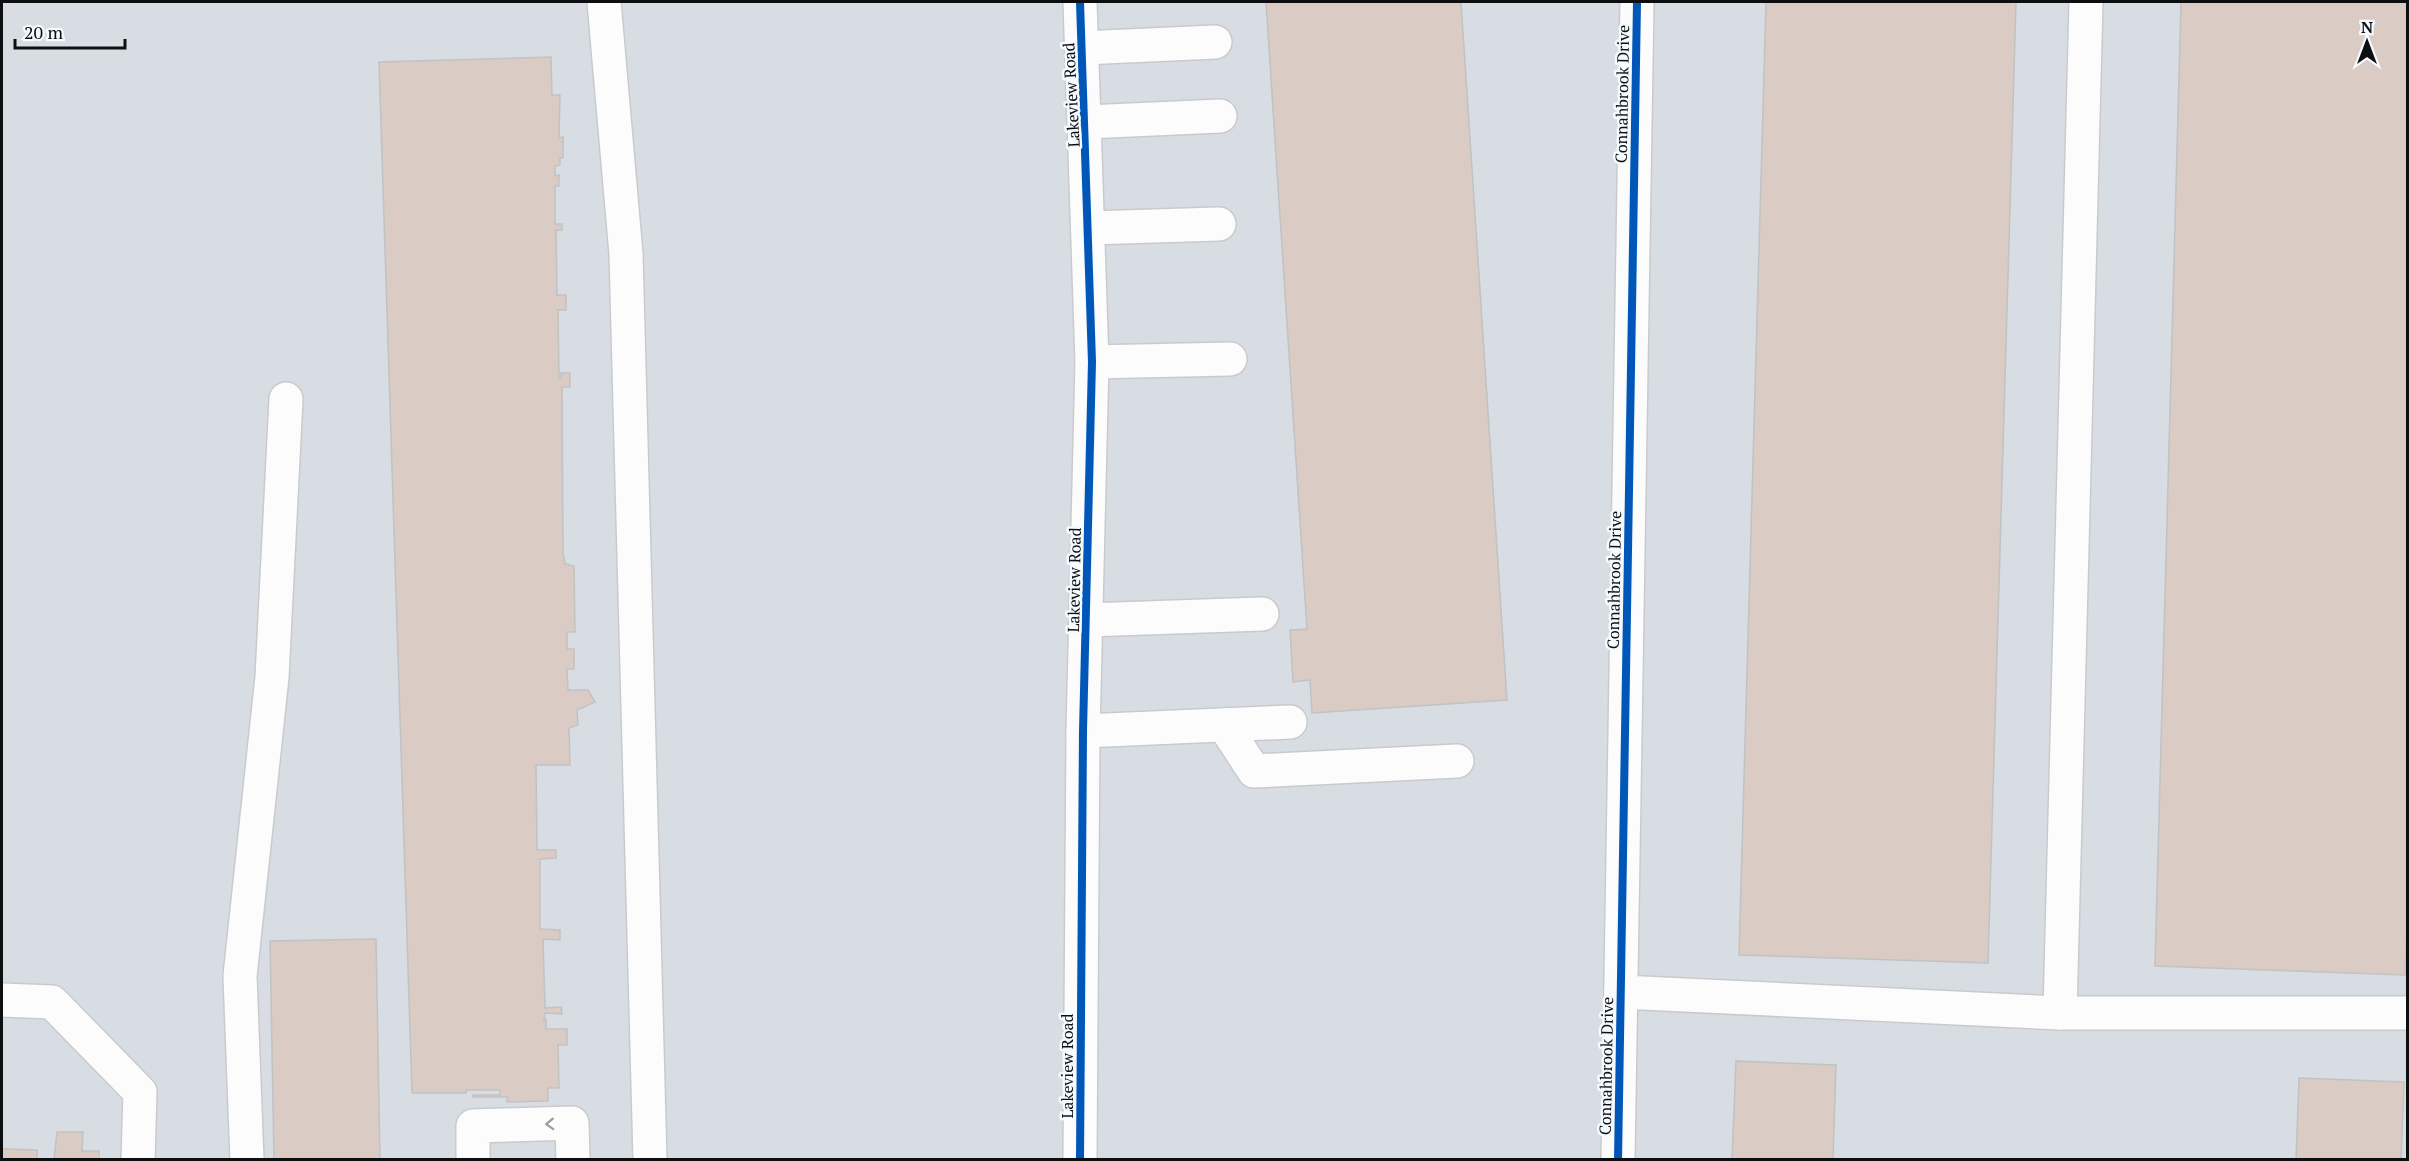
<svg xmlns="http://www.w3.org/2000/svg" width="2409" height="1161" viewBox="0 0 2409 1161" font-family="'PT Serif',serif">
  <style>
    .built { fill: #d8dde4 }
    .building { fill: #dacbc4; stroke: #c1c2c2; stroke-width: 1.5 }
    .lines { fill: none; stroke-linecap: round; stroke-linejoin: round }
    .minor-casing { stroke: #c9cacc; stroke-width: 36 }
    .minor { stroke: #fcfcfc; stroke-width: 33 }
    .cycleway-casing { stroke: #f5fafe; stroke-width: 11 }
    .cycleway { stroke: #0057b8; stroke-width: 8 }
    .oneway { stroke: #9c9d9d }
    .labels { text-anchor: middle; dominant-baseline: central; stroke-width: 5; stroke-linejoin: round; paint-order: stroke }
    .street-label { font-size: 16px; fill: #0c0e0f; stroke: #f5fafe }
  </style>
  <rect width="100%" height="100%" fill="#eaecee"/>
  <rect class="built" x="2" y="2" width="2405" height="1157"/>
  <g class="building">
    <path d="M1266,2h195l46,698 -195,13 -2,-33 -17,2 -3,-52 17,-1z"/>
    <path d="M1766,2h250l-28,961 -249,-8z"/>
    <path d="M2181,2h227v884l-3,89 -250,-9z"/>
    <path d="M551,57l1,38h8l-1,43 4,-1v21h-3v7l-5,1v10l4,-1v11h-4v38h7v6h-6l1,65h9v15h-8l1,68h2v-5h9v14h-8l1,166 2,11 9,2 1,66h-8v17h7v20h-7l1,21h20l7,12 -18,8 1,15 -9,3 1,37h-34l1,85h19v8l-16,1v70l20,1v10l-17,-1 2,69 16,-1 1,7 -17,-1 -1,7 2,-1v10h21v16h-9l1,43h-11v13l-41,1v-5h-34v-2h27v-5h-34v3h-54l-33,-1031z"/>
    <path d="M376,939l4,221h-106l-4,-219z"/>
    <path d="M1736,1061l100,4 -3,95h-101z"/>
    <path d="M2299,1078l105,4 -3,78h-105z"/>
    <path d="M57,1132h26l-1,19h17v9h-45z"/>
    <path d="M2,1149l35,1v10h-35z"/>
  </g>
  <g class="lines">
    <defs>
      <g id="minor">
        <path d="M604,2l22,252 24,906"/>
        <path d="M1080,2l12,360 -9,369 -3,429"/>
        <path d="M1082,48l133,-6"/>
        <path d="M1086,122l134,-6"/>
        <path d="M1089,228l130,-4"/>
        <path d="M1092,362l138,-3"/>
        <path d="M1087,620l175,-6"/>
        <path d="M1224,725l30,46 203,-10"/>
        <path d="M1083,731l207,-9"/>
        <path d="M1621,992l439,21h348"/>
        <path d="M2,1000l50,2 88,90 -2,68"/>
        <path d="M2060,1013l26,-1011"/>
        <path d="M247,1160l-7,-184 32,-299 14,-278"/>
        <path d="M473,1160v-34l99,-3 1,37"/>
        <path d="M1618,1160l19,-1158"/>
      </g>
    </defs>
    <use href="#minor" class="minor-casing"/>
    <use href="#minor" class="minor"/>
    <defs>
      <g id="cycleway">
        <path d="M1080,2l12,360 -9,369 -3,429"/>
        <path d="M1618,1160l19,-1158"/>
      </g>
    </defs>
    <use href="#cycleway" class="cycleway-casing"/>
    <use href="#cycleway" class="cycleway"/>
  </g>
  <defs><path id="oneway-chevron" d="M-2-3.5L2.5 0L-2 3.5" fill="none" stroke-width="1.6" stroke-linecap="round" stroke-linejoin="round" transform="scale(1.5)"/></defs>
  <use class="oneway" href="#oneway-chevron" transform="translate(550 1124) rotate(178)"/>
  <g class="labels">
    <g class="street-label">
      <text transform="translate(1622 94) rotate(-89)">Connahbrook Drive</text>
      <text transform="translate(1071 95) rotate(-93)">Lakeview Road</text>
      <text transform="translate(1074 580) rotate(-89)">Lakeview Road</text>
      <text transform="translate(1614 580) rotate(-89)">Connahbrook Drive</text>
      <text transform="translate(1067 1066) rotate(-90)">Lakeview Road</text>
      <text transform="translate(1606 1066) rotate(-89)">Connahbrook Drive</text>
    </g>
  </g>
  <rect width="2409" height="1161" fill="none" stroke="#0c0e0f" stroke-width="6"/>
  <g transform="translate(2367 42)" stroke="#f5fafe" stroke-width="4.5" paint-order="stroke">
  <path d="M0-4.5L10 22L0 15L-10 22Z" fill="#0c0e0f"/>
  <text y="-9" font-size="16" font-weight="bold" text-anchor="middle" fill="#0c0e0f">N</text>
  </g>
  <path d="M15 39v9h110v-9" fill="none" stroke="#0c0e0f" stroke-width="3"/>
  <text x="24" y="39" font-size="18" fill="#0c0e0f" stroke="#f5fafe" stroke-width="4.5" paint-order="stroke">20 m</text>
</svg>
